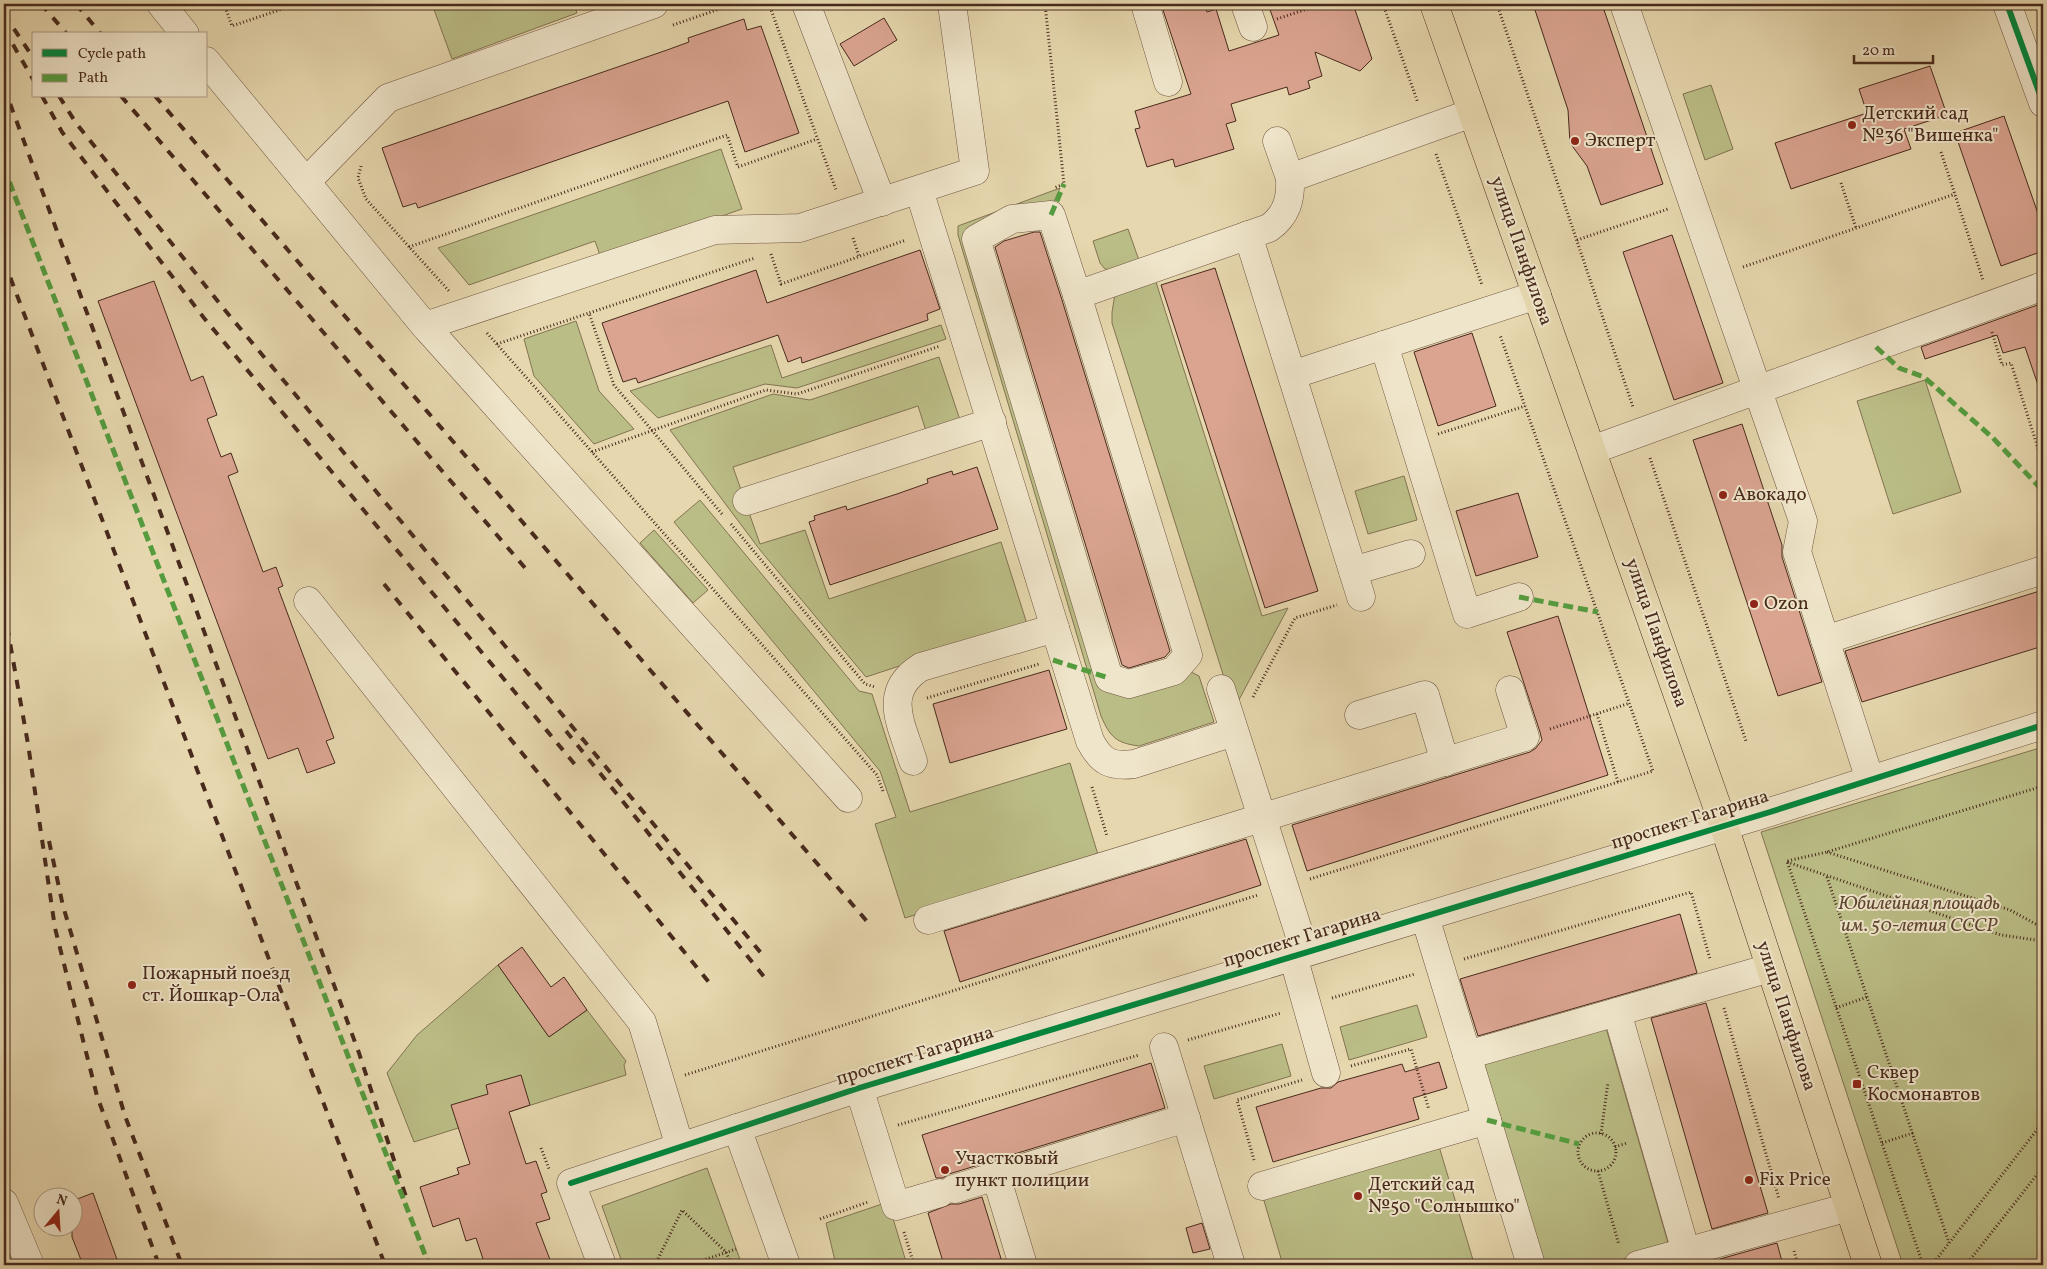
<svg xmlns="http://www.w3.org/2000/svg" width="2047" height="1269" viewBox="0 0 2047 1269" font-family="Vollkorn,serif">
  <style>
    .green { fill: #bbbd86; stroke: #827452 }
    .building { fill: #daa490; stroke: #482a1d }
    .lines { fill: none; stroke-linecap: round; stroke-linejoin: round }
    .minor-casing { stroke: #705541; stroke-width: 29 }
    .major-casing { stroke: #482a1d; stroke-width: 29 }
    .path { stroke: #482a1d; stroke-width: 3; stroke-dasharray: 1 2.5; stroke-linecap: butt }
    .minor { stroke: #efe5ca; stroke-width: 28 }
    .major { stroke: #e6d7ae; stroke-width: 28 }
    .rail { stroke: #482a1d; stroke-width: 4; stroke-dasharray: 9 9; stroke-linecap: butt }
    .quiet { stroke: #559c3f; stroke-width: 5; stroke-dasharray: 10 5; stroke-linecap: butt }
    .cycleway-casing { stroke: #efe5ca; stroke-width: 9 }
    .cycleway { stroke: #00873e; stroke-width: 6 }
    .poi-dot { fill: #8f2418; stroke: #efe5ca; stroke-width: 2 }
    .labels { text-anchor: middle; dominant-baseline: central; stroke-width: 4; stroke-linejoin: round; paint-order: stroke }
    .poi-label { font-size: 19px; fill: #482a1d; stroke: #efe5ca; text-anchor: start }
    .street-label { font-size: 19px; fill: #482a1d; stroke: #efe5ca }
    .park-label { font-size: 19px; font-style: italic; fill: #5f4732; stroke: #efe5ca }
  </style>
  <rect width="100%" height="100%" fill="#e6d7ae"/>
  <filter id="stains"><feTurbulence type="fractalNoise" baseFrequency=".004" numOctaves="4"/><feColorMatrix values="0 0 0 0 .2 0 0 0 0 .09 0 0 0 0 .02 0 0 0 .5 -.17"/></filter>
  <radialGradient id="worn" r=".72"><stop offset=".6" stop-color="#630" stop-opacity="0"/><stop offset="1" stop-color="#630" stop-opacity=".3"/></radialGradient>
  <g class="green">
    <path d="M432,4h142l3,9 -125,46z"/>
    <path d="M1711,85l22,64 -28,11 -22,-66z"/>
    <path d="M721,149l21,60 -141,49 -6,-17 -126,44 -31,-37z"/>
    <path d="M1060,188l-10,23 -64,18 122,457 77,-17 14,7 15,46 -75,24c-23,-3 -29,-9 -38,-30l-143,-481v-9z"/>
    <path d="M1128,229l13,37 -25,5 -11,-2 -5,-6 -7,-22z"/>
    <path d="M1156,282l106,334 26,-8 -54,101 -122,-386v-11l3,-18z"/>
    <path d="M576,321l23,70 35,38 -40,15 -60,-68 -10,-37z"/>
    <path d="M941,325l5,14 -149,49 -32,-4 -107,34 -28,-27 141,-46 11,33z"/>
    <path d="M939,357l21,63 -34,11 -8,-25 -185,61 27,77 45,-14 24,69 172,-57 26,82 -161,53 -106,-127 -90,-120 103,-36 37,6z"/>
    <path d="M1925,380l36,112 -68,22 -36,-113z"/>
    <path d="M1404,476l13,44 -49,14 -13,-43z"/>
    <path d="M700,500l159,191 13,3 38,118 160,-49 29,95 -194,60 -30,-94 21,-7 -16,-46 -206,-249z"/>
    <path d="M654,530l54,60 -15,13 -53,-60z"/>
    <path d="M2043,747v518h-140l-142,-433z"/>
    <path d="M498,965l51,72 38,-27 39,51 -2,4 2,10 -212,67 -27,-69 30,-38z"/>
    <path d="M1417,1005l10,32 -78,23 -9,-33z"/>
    <path d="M1606,1028l63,218 -66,19h-61l-59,-202z"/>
    <path d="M1282,1044l9,32 -77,23 -10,-33z"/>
    <path d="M1438,1143l35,117 -18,5h-172l-21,-71z"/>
    <path d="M707,1168l35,97h-119l-21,-59z"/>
    <path d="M888,1202l19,63h-71l-10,-42z"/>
  </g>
  <g class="building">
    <path d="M1161,4h43l3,8 9,-3 13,42 50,-16 -11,-31h85l19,55 -12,12 -45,-19 7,24 -14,5 2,7 -21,7 -2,-8 -56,17 5,17 -10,3 8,25 -59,18 -2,-8 -26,8 -12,-38 5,-1 -5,-17 56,-17z"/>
    <path d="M1533,4h69l61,180 -62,21 -14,-39 -17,-23 -2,-33z"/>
    <path d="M884,18l13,22 -43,26 -14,-22z"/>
    <path d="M744,19l3,11 14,-4 38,107 -54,19 -17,-51 -310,107 -2,-5 -13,4 -21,-59 285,-98 22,-8 -1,-4z"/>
    <path d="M1930,66l17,49 -43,14 7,20 -120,40 -16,-46 92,-30 -8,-24z"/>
    <path d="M2004,116l39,112v23l-42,15 -46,-133z"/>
    <path d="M1034,232h6l22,68 108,351 -5,6 -36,11 -7,-3 -127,-418 9,-6z"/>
    <path d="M1672,235l51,148 -49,17 -51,-148z"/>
    <path d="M920,250l20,59 -13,5 1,6 -126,43 -1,-6 -13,5 -10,-27 -140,48 -2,-5 -13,4 -21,-59 154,-53 11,33z"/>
    <path d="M1215,268l103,323 -53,17 -104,-323z"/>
    <path d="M154,281l37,100 12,-5 14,39 -10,4 14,38 10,-4 7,19 -10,4 35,96 13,-5 7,19 -5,2 56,150 -8,3 9,22 -28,10 -9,-25 -30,11 -170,-458z"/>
    <path d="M2043,303v84l-4,1 -14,-41 -22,6 -6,-18 -72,24 -4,-12z"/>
    <path d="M1472,333l24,73 -58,20 -24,-74z"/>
    <path d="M1742,424l40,121v12l40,125 -44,14 -85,-256z"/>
    <path d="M977,467l21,62 -168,56 -21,-63 6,-2 -1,-4 32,-10 1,4 50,-16 31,-11 -1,-4 25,-8 1,4z"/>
    <path d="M1518,493l20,64 -62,19 -20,-65z"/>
    <path d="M2043,590v56l-181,56 -17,-51z"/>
    <path d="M1558,616l50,159 -301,96 -15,-46 238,-73 6,-4 6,-8 -2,-8 -33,-100z"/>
    <path d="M1049,670l18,59 -117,34 -17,-59z"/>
    <path d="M1246,839l15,46 -301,97 -16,-51z"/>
    <path d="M1680,914l17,59 -219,63 -18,-57z"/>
    <path d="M522,947l29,40 13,-10 23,33 -38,27 -51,-72z"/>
    <path d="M1706,1003l62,210 -56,16 -61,-211z"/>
    <path d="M1439,1062l8,26 -34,10 6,21 -146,43 -17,-55 65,-19h10l7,-6 64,-18 3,8z"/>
    <path d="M1151,1063l14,45 -216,66 -6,4h-7l-14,-43z"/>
    <path d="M521,1075l9,30 -21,7 17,52 10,-3 11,31 -6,2 9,25 -14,4 16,42h-67l-9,-27 -10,3 -7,-23 -26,9 -13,-40 39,-13 -2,-6 13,-4 -19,-59 37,-11 -2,-9z"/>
    <path d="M93,1193l26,72h-36l-11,-28v-36z"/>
    <path d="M982,1197l21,68h-59l-16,-52 23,-9h8z"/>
    <path d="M1202,1223l8,26 -17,4 -7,-25z"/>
    <path d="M1777,1243l6,22h-61l-2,-6z"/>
  </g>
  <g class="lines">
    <defs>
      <g id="minor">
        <path d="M161,4l24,30"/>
        <path d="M806,4l76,198"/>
        <path d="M1145,4l23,78"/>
        <path d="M1245,4l8,23"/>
        <path d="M1624,4l179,517 -6,31 73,228"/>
        <path d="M2007,4l36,99"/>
        <path d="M206,61l219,265 423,472"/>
        <path d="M1277,141l13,37"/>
        <path d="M306,182l82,-84 266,-94"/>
        <path d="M919,190l171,551c11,21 21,26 44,23l100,-32"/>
        <path d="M1051,215l26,80 111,360 -14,16 -45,13 -20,-6 -133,-439 36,-20z"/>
        <path d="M1248,235l113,362"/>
        <path d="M1077,295l192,-67c18,-13 22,-29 21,-50l182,-65"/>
        <path d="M425,326l290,-96 85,-2 175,-57 -23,-167"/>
        <path d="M1384,345l83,269 52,-17"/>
        <path d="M1292,375l245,-80"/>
        <path d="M1592,450l451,-164"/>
        <path d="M747,501l245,-79"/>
        <path d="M1353,571l58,-17"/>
        <path d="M308,601l334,421 38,125"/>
        <path d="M1825,640l218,-70"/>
        <path d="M1221,689l84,263"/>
        <path d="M1359,715l66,-20 20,67"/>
        <path d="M913,761c-11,-36 -32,-69 8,-94l134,-39"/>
        <path d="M1425,917l106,348"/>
        <path d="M928,920l597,-183 -15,-47"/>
        <path d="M1293,956l33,117"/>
        <path d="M1617,1012l69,240"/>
        <path d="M1164,1047l67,218"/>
        <path d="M1467,1055l303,-87"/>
        <path d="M859,1088l37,118 44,-13"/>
        <path d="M737,1128l49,137"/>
        <path d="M996,1176l27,89"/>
        <path d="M1262,1186l225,-66"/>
        <path d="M954,1189l232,-71"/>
        <path d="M4,1203l26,62"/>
        <path d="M602,1265l-31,-82 288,-95 911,-276 273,-87"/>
        <path d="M1638,1265l211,-58"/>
      </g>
      <path id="major" d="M1434,4l290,822 144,439"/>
    </defs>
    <use href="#minor" class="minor-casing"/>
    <use href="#major" class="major-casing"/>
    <g class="path">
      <path d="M224,4l8,22 65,-22"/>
      <path d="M769,4l67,186"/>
      <path d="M1045,4l19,180 -10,4"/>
      <path d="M1383,4l35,99"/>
      <path d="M1497,4l136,403"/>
      <path d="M1277,19l45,-15"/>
      <path d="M673,25l61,-21"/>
      <path d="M1941,152l42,128"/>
      <path d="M1436,154l46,131"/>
      <path d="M361,166l-3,12 8,21 83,92"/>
      <path d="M1841,183l15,45"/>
      <path d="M853,238l6,18"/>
      <path d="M1577,240l91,-31"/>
      <path d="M409,247l318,-112 11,32 79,-28"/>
      <path d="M771,254l10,30 125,-44"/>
      <path d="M1743,267l212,-73"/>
      <path d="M1992,332l10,33 9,-2 32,101"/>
      <path d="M487,333l390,442 6,16"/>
      <path d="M497,344l92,-31"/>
      <path d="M1438,434l87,-28"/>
      <path d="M592,452l174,-62 31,4 143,-48"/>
      <path d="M1650,458l96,283"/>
      <path d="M722,514l-108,-129 -25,-72 166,-55"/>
      <path d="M731,524l134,160 10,3"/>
      <path d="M1253,697l42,-79 42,-13"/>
      <path d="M927,698l112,-34"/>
      <path d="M1597,714l21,68"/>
      <path d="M1550,729l80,-26"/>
      <path d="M1092,787l15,49"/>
      <path d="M1827,852l183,58 33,18"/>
      <path d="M1787,862l214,73 42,6"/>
      <path d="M1827,877l122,366"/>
      <path d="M1310,879l343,-108 -153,-436"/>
      <path d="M1464,959l227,-67 19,67"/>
      <path d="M1332,998l83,-24"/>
      <path d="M1724,1008l55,191"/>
      <path d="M1836,1008l31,-11"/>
      <path d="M1188,1040l93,-27"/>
      <path d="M1351,1066l60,-17 18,61"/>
      <path d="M685,1075l573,-180"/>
      <path d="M898,1125l241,-70"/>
      <circle cx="1597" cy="1152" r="19"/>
      <path d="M1601,1134l7,-52"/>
      <path d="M1882,1143l31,-10"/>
      <path d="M1615,1147l12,-4"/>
      <path d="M541,1148l8,21"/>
      <path d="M1254,1160l-17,-60 65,-20"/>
      <path d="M1598,1171l21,74"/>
      <path d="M820,1219l48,-17"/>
      <path d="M904,1232l10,33"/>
      <path d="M1794,1251l4,14"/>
      <path d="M655,1265l27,-55 44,42 5,13"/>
      <path d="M689,1265l47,-16"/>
      <path d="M1923,1265l-136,-404 40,-9 216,-66"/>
      <path d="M1932,1265l111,-143"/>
      <path d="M1966,1265l77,-98"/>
    </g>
    <use href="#minor" class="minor"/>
    <use href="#major" class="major"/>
    <g class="rail">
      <path d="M41,4l26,30"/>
      <path d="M76,4l25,30"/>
      <path d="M4,14l30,45"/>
      <path d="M4,29l30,52"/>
      <path d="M4,87l355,966 48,147"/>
      <path d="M42,96l20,36 142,186 373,449"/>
      <path d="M59,96l17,27 148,186 537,644"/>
      <path d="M121,96l405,473"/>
      <path d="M155,96l716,830"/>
      <path d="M4,261l381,1004"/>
      <path d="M384,584l328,402"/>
      <path d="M4,609l24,135 27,184 42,168 62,169"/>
      <path d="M566,731l199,247"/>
      <path d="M49,841l14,65 62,210 57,149"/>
    </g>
    <g class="quiet">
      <path d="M4,168l425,1097"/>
      <path d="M1051,215l13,-31"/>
      <path d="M1876,347l23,21 25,9 69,61 50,53"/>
      <path d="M1519,597l79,15"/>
      <path d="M1053,660l56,18"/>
      <path d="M1487,1120l92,24"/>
    </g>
    <defs>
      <g id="cycleway">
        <path d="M2007,4l36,99"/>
        <path d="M571,1183l288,-95 911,-276 273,-87"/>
      </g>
    </defs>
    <use href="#cycleway" class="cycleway-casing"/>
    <use href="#cycleway" class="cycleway"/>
  </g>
  <g class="poi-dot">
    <circle cx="1852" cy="125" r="5"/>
    <circle cx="1575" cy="141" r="5"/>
    <circle cx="1723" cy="495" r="5"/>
    <circle cx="1754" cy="604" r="5"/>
    <circle cx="132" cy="985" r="5"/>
    <rect x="1852" y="1079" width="10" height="10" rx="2.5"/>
    <circle cx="945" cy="1170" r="5"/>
    <circle cx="1749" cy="1180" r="5"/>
    <circle cx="1358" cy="1196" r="5"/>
  </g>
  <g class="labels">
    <g class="poi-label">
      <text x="1862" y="114">Детский сад<tspan x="1862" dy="22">№36 "Вишенка"</tspan></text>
      <text x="1585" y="141">Эксперт</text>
      <text x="1733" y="495">Авокадо</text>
      <text x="1764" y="604">Ozon</text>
      <text x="142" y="974">Пожарный поезд<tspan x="142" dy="22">ст. Йошкар-Ола</tspan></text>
      <text x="1867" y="1073">Сквер<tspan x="1867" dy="22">Космонавтов</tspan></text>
      <text x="955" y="1159">Участковый<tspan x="955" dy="22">пункт полиции</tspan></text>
      <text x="1759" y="1180">Fix Price</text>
      <text x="1368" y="1185">Детский сад<tspan x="1368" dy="22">№50 "Солнышко"</tspan></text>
    </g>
    <g class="street-label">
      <text transform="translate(1521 251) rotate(71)">улица Панфилова</text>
      <text transform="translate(1656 633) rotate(71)">улица Панфилова</text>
      <text transform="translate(1690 820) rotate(-17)">проспект Гагарина</text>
      <text transform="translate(1302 938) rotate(-17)">проспект Гагарина</text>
      <text transform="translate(1786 1016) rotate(72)">улица Панфилова</text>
      <text transform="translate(915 1056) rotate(-17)">проспект Гагарина</text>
    </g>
    <g class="park-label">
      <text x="1919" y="904">Юбилейная площадь<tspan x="1919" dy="22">им. 50-летия СССР</tspan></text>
    </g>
  </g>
  <rect width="2047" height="1269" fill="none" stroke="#e6d7ae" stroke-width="20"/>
  <rect x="5" y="5" width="2037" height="1259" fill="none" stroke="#482a1d" stroke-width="2.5"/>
  <rect x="10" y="10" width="2027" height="1249" fill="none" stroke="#482a1d"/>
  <rect x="32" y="32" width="175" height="65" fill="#efe5ca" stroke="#ac9a85"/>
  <rect x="42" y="49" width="25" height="8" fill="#00873e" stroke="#ac9a85"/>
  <text x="78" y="58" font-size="15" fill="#482a1d">Cycle path</text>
  <rect x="42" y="74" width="25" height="8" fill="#559c3f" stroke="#ac9a85"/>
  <text x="78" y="82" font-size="15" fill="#482a1d">Path</text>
  <g transform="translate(58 1212) rotate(18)"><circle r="24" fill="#efe5ca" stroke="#ac9a85"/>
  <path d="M0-4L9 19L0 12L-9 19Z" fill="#8f2418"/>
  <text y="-8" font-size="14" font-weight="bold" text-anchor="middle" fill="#482a1d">N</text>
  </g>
  <path d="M1854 55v8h79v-8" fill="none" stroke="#482a1d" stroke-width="2.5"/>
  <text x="1862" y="55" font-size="15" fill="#482a1d" stroke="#efe5ca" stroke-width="4" paint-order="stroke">20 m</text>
  <rect width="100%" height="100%" filter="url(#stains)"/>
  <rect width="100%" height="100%" fill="url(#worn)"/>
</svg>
